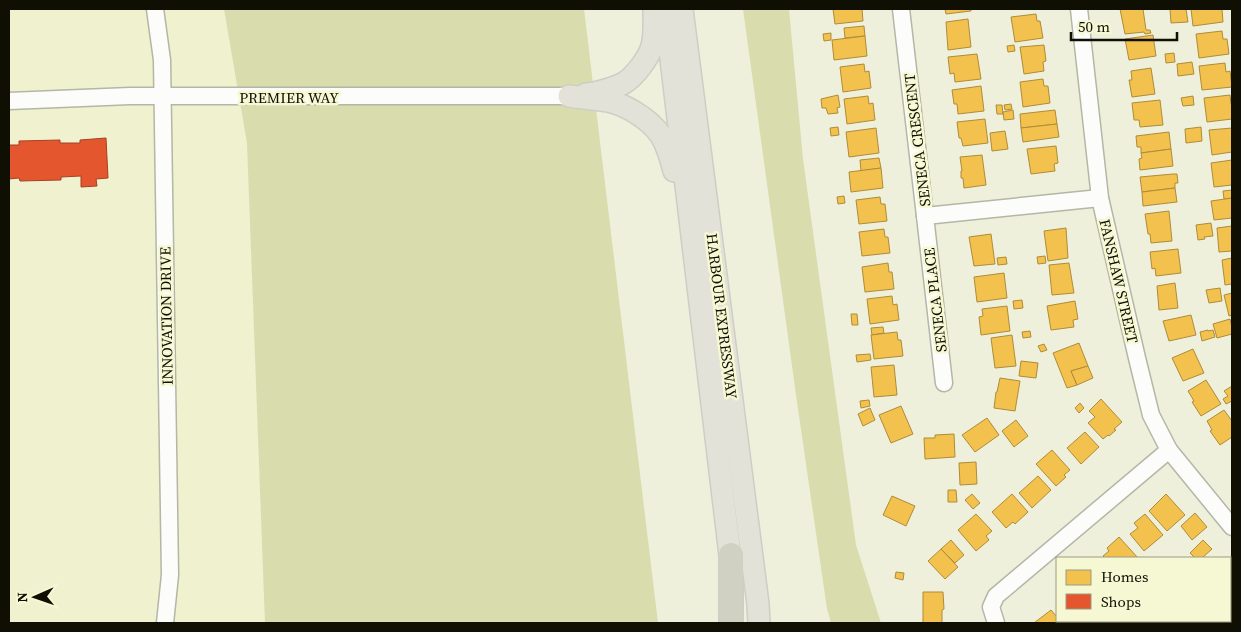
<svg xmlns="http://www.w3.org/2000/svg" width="1241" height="632" viewBox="0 0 1241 632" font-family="'Source Serif 4',serif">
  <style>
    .built { fill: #eff1cf }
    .green { fill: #d9dcad }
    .homes { fill: #f2c14e; stroke: #ae8c38 }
    .shops { fill: #e4572e; stroke: #a44121 }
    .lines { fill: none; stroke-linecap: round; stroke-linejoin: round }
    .minor-casing { stroke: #b4b6a6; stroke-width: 19 }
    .major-casing { stroke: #cdcec5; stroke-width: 24 }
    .highway-casing { stroke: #cdcec5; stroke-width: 26 }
    .minor { stroke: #fcfdfa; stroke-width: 16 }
    .major { stroke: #e2e2d8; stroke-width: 21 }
    .highway { stroke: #d0d1c2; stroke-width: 24 }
    .labels { text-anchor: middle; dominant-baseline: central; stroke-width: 5; stroke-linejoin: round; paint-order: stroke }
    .street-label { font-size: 15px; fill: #0f0f04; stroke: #f6f8d3 }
  </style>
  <rect width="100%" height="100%" fill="#eef0db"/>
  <path class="built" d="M9,9h215l23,134 18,480h-256z"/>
  <g class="green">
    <path d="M224,9h360l74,614h-393l-18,-480z"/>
    <path d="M743,9h46l14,150 53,386 25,78h-50l-4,-14 -31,-214z"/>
  </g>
  <g class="homes">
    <path d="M833,9h29l1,12 -28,3z"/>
    <path d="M945,9h26v2l-25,3z"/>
    <path d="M1120,9h23l3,21h4l1,3 -6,1 -1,-2 -19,2z"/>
    <path d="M1170,9h16l2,13 -17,1z"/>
    <path d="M1191,9h31l1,13 -30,4z"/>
    <path d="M1036,14l1,7h3l3,17 -28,4 -4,-25z"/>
    <path d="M968,19l3,28 -23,3 -2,-28z"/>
    <path d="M864,26l1,10 -20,2 -1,-10z"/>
    <path d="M1222,31l1,8h4l2,15 -30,4 -3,-24z"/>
    <path d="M831,33v7l-7,1 -1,-7z"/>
    <path d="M1153,35l3,21 -27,4 -4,-21z"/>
    <path d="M865,36l2,20 -33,4 -2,-20z"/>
    <path d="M1014,45l1,6 -7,1 -1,-6z"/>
    <path d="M1044,45l2,16 -3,1 1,9 -20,3 -4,-27z"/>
    <path d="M1174,53l1,9 -9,1 -1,-9z"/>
    <path d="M977,54l4,25 -26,3 -1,-9 -4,1 -2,-17z"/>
    <path d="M1192,62l2,12 -16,2 -1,-12z"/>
    <path d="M1225,63l1,9 4,-1 2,16 -30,3 -3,-24z"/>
    <path d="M864,64l1,8 4,-1 2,17 -28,4 -3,-25z"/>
    <path d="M1151,68l4,26 -23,3 -3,-17h3l-1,-9z"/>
    <path d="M1043,79l1,7h4l2,17 -27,4 -3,-25z"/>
    <path d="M981,86l3,25 -26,3 -1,-10h-3l-2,-14z"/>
    <path d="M838,95l2,12 -3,1 1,5 -10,1 -2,-6h-4l-1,-9z"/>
    <path d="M1230,95l1,9 1,-1v16l-25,3 -3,-24z"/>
    <path d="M868,96l1,8 4,-1 2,17 -28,4 -3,-25z"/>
    <path d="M1193,96l1,9 -11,1 -2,-8z"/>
    <path d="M1160,100l3,25 -23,2 -1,-7h-5l-2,-17z"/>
    <path d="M1011,104l1,5 -7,1 -1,-5z"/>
    <path d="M996,105h6l1,9h-6z"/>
    <path d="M1013,110l1,9 -10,1 -1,-8z"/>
    <path d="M1055,110l2,14 -36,4 -1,-14z"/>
    <path d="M985,119l3,24 -25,3 -2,-8h-2l-2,-16z"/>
    <path d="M1057,124l2,13 -36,5 -2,-14z"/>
    <path d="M838,127l1,8 -8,1 -1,-8z"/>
    <path d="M1201,127l1,14 -16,2 -1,-14z"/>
    <path d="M876,128l3,25 -30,4 -3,-25z"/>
    <path d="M1232,128v24l-20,3 -3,-25z"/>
    <path d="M1005,131l3,18 -16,2 -2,-18z"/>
    <path d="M1169,132l2,17 -30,4v-6h-4l-1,-11z"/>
    <path d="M1056,146l2,17 -4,1 1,7 -24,3 -4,-25z"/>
    <path d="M1171,149l2,17 -33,4 -1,-11 3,-1 -1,-5z"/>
    <path d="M982,155l4,30 -22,3 -1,-10h-2v-7h1l-2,-14z"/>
    <path d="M879,158l2,10 -20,3 -1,-11z"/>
    <path d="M1232,160v25l-18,2 -3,-24z"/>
    <path d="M881,168l2,20 -32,4 -2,-20z"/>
    <path d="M1173,174h4l1,9h-3v5l-33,4 -2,-15z"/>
    <path d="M1175,188l2,14 -34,4 -1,-14z"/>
    <path d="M1232,190v8l-8,1 -1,-8z"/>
    <path d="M844,196l1,7 -7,1 -1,-7z"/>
    <path d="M880,197l1,7h4l2,17 -28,3 -3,-24z"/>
    <path d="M1232,198v20l-18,2 -3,-19z"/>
    <path d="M1169,211l3,30 -21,2 -1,-9h-2l-3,-20z"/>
    <path d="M1211,223l2,13 -9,1 1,2 -7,1 -2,-15z"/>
    <path d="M1232,226v25l-13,1 -2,-24z"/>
    <path d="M1066,228l2,30 -20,3 -4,-30z"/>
    <path d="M884,229l1,8h3l2,16 -28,3 -3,-24z"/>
    <path d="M991,234l4,30 -21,2 -5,-29z"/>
    <path d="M1178,249l3,24 -25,3 -1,-8 -3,1 -2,-17z"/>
    <path d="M1045,256l1,7 -8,1 -1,-7z"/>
    <path d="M1006,257l1,7 -9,1 -1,-7z"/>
    <path d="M1232,258v26l-7,1 -3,-25z"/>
    <path d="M888,263l1,9h3l2,17 -29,3 -3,-25z"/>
    <path d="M1069,263l5,30 -22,2 -3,-30z"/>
    <path d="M1004,273l3,25 -30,4 -3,-25z"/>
    <path d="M1175,283l3,25 -19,2 -2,-24z"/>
    <path d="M1220,288l2,13 -13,2 -3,-13z"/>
    <path d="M1232,293v22l-3,1 -5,-21z"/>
    <path d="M892,296l1,9 4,-1 2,16 -29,4 -3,-25z"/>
    <path d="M1022,300l1,8 -9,1 -1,-8z"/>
    <path d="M1075,301l3,18 -5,1 1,7 -23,3 -4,-24z"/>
    <path d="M1007,306l3,25 -29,4 -2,-18 4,-1 -1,-7z"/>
    <path d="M851,314h6l1,11h-6z"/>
    <path d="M1191,315l5,20 -27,6 -6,-20z"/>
    <path d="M1230,319l2,8v7l-15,4 -4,-14z"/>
    <path d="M883,327l1,6 -12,2 -1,-7z"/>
    <path d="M1208,330v1l5,-1 2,7 -13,4 -2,-9z"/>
    <path d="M1030,331l1,6 -8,1 -1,-6z"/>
    <path d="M897,332l1,8h3l2,16 -29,3 -3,-24z"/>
    <path d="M1012,335l4,31 -21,2 -4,-30z"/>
    <path d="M1079,343l9,23 -17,5 6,14 -10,3 -14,-35z"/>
    <path d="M1044,344l3,6 -6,2 -3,-6z"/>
    <path d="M1193,349l11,24 -21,8 -11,-23z"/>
    <path d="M870,354l1,6 -14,2 -1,-7z"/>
    <path d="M1021,361l17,2 -2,15 -17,-2z"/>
    <path d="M894,365l3,30 -23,2 -3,-30z"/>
    <path d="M1088,366l5,12 -16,7 -6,-14z"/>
    <path d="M1000,378l20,3 -5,30 -21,-3 2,-16h1z"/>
    <path d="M1206,380l15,24 -20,12 -9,-14 2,-1 -6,-10z"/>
    <path d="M1232,386v15l-6,3 -3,-5 5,-3 -4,-5z"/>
    <path d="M1101,399l21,23 -8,7 2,1 -7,6 -1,-1 -5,4 -15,-16 7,-6 -6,-6z"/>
    <path d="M869,400l1,6 -9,2 -1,-7z"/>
    <path d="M1080,403l4,5 -5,5 -4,-5z"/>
    <path d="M901,406l12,28 -22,9 -12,-28z"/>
    <path d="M870,408l5,12 -12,6 -5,-12z"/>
    <path d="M1224,410l8,11v16l-12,8 -10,-14 2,-1 -5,-9z"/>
    <path d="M987,418l12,17 -24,17 -13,-17z"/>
    <path d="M1016,420l12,16 -14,11 -12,-16z"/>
    <path d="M1085,432l14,15 -18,17 -14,-16z"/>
    <path d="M954,434l1,23 -30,2 -1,-21h11v-3z"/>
    <path d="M1052,450l18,20 -6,5 2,2 -10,9 -20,-22z"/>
    <path d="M976,462l1,22 -17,1 -1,-22z"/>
    <path d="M1038,476l13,14 -19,18 -13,-15z"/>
    <path d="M948,490h8l1,12h-9z"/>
    <path d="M972,494l8,9 -7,6 -8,-9z"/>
    <path d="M1012,494l16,18 -13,12 -2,-2 -7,6 -14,-16z"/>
    <path d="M1166,494l19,21 -18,16 -18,-20z"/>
    <path d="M892,496l23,10 -9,20 -23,-11z"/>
    <path d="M1195,513l12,14 -15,13 -11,-14z"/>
    <path d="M976,514l16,17 -6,5 3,4 -13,11 -18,-21z"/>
    <path d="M1145,514l18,21 -19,16 -14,-17 8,-6 -4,-5z"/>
    <path d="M1119,537l19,21h-33l-2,-2 6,-5 -2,-3z"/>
    <path d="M951,540l13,15 -9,8 -14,-14z"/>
    <path d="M1203,540l9,9 -10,9h-7l-5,-5z"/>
    <path d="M941,549l17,18 -13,12 -17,-18z"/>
    <path d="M896,572l8,1 -1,7 -8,-2z"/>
    <path d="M923,592h20l1,17 -2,1v13h-19z"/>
    <path d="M1051,610l6,7v4h3l3,2h-29z"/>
    <path d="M1158,621h26l-2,2h-22z"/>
  </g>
  <path class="shops" d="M106,138l2,40 -12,1 1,7 -16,1v-11l-20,1v3l-41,1 -1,-3 -10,1v-34h10v-4l41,-1v3h20v-3z"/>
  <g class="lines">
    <defs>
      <g id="minor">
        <path d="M155,9l7,51 8,515 -5,48"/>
        <path d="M901,9l24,207 175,-18"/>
        <path d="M1079,9l21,189 37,160 14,57 18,35 63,77"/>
        <path d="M9,101l121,-5h439"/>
        <path d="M925,216l19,167"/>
        <path d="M996,623l-5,-16 5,-11 173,-146"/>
      </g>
      <g id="major">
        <path d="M665,9l67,563"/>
        <path d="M682,9l76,595 1,19"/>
        <path d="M586,94c8,0 31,-7 38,-11 10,-6 25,-25 28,-37 3,-11 2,-23 2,-35"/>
        <path d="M569,96c13,2 26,3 39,5 9,2 18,6 25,10 28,17 33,29 41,60"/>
      </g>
      <path id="highway" d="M731,555v68"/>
    </defs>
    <use href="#minor" class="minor-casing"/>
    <use href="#major" class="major-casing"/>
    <use href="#highway" class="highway-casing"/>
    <use href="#minor" class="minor"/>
    <use href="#major" class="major"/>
    <use href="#highway" class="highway"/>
  </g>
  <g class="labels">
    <g class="street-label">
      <text x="289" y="97">PREMIER WAY</text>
      <text transform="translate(917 140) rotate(-97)">SENECA CRESCENT</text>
      <text transform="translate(1119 281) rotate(77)">FANSHAW STREET</text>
      <text transform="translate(935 300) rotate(-97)">SENECA PLACE</text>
      <text transform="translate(166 316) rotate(-91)">INNOVATION DRIVE</text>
      <text transform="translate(722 316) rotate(83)">HARBOUR EXPRESSWAY</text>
    </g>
  </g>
  <rect width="1241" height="632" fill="none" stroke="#0f0f04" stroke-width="20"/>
  <rect x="1056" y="557" width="175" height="65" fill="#f6f8d3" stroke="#9a9b80"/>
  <rect x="1066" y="570" width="25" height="15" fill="#f2c14e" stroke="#9a9b80"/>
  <text x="1101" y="582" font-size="15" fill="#0f0f04">Homes</text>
  <rect x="1066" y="594" width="25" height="15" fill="#e4572e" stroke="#9a9b80"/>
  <text x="1101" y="607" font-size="15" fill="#0f0f04">Shops</text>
  <g transform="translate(35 597) rotate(268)" stroke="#f6f8d3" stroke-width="4" paint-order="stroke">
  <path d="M0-4L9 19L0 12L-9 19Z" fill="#0f0f04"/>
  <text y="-8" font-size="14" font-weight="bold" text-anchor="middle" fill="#0f0f04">N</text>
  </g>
  <path d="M1071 32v8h106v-8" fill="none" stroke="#0f0f04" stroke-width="2.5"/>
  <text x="1078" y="32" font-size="15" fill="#0f0f04" stroke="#f6f8d3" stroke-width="4" paint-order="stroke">50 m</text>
</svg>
